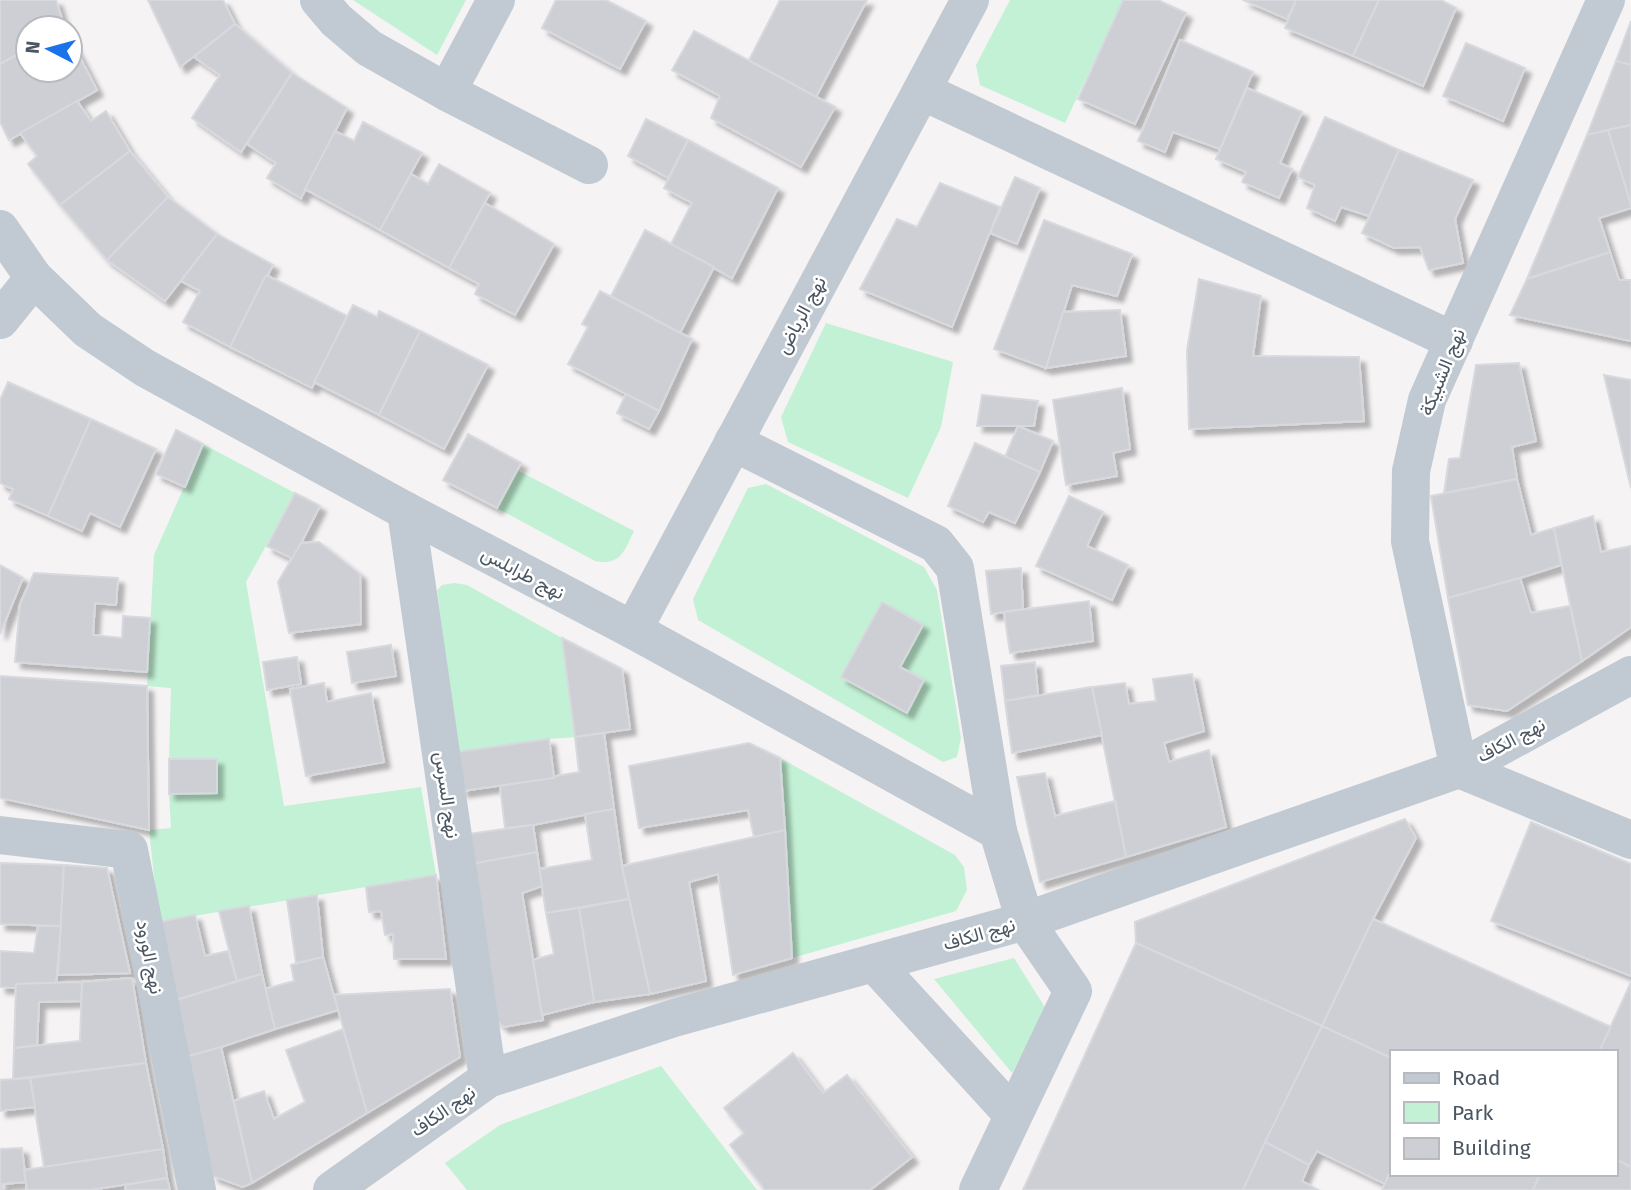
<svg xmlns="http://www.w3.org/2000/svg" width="1631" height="1190" viewBox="0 0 1631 1190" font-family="'Fira Sans',Vazirmatn,sans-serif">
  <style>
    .green { fill: #c3f1d5 }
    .building { fill: #cdcfd5; stroke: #d7d9de; stroke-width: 2; filter: url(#shadow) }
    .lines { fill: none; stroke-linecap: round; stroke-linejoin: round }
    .minor { stroke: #c1cad2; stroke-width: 38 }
    .labels { text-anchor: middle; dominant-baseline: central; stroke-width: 5; stroke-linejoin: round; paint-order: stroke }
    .street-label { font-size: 19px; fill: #4a5661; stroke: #fff }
  </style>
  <defs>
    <filter id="shadow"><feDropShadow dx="6" dy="6" stdDeviation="2" flood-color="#0004"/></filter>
  </defs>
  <rect width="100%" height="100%" fill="#f5f3f3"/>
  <g class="green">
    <path d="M353,0h113l-29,55z"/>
    <path d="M1010,0h113l-58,123 -85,-38 -4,-20z"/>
    <path d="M826,323l127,39 -12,65 -33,71 -120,-56 -7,-25z"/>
    <path d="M203,444l92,49 -49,89 38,224 137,-19 15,88 -277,47 -10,-92 22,-2 -2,-34 48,-1 -1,-34h-47l2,-71 -24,-2 7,-131z"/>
    <path d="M517,470l117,61c-10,20 -13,35 -39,30l-98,-53z"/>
    <path d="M766,484l158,83 13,23 24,148 -4,19 -14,5 -245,-142 -5,-21 55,-111z"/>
    <path d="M454,583l13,2 95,53 13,99 -26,2 -92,13 -20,-162 5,-5z"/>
    <path d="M780,758l175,97 9,12 3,23 -11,21 -164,47z"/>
    <path d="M1014,958l32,51 -34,64 -78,-94z"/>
    <path d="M661,1066l96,124h-290l-22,-27 55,-38z"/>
  </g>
  <g class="building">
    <path d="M0,0h56l9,28h-37v21l-28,15z"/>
    <path d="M148,0h75l12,24 -55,43z"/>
    <path d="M556,0h50l40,21 -26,48 -78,-41z"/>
    <path d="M780,0h87l-51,97 -67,-37z"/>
    <path d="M1123,0h35l28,13 -51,111 -57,-25z"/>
    <path d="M1243,0h53l-9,19z"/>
    <path d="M1296,0h83l-26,56 -68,-28z"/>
    <path d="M1379,0h62l15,8 -33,78 -70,-30z"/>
    <path d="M1631,21v44l-15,-4z"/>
    <path d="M235,24l57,49 -51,79 -49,-34 28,-43 -26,-18z"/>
    <path d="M694,31l141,76 -34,60 -90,-49 9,-22 -48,-26z"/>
    <path d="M70,38l27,52 -88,50 -9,-18v-58l28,-15v21h42z"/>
    <path d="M1180,40l73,32 -33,77 -47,-17 -8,20 -27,-11z"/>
    <path d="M1466,43l59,25 -22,53 -60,-25z"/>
    <path d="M1616,61l15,4v60l-44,10z"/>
    <path d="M292,73l55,35 -46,90 -34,-20 9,-15 -29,-19z"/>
    <path d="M1247,88l55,24 -22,51 12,6 -13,29 -37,-16 4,-10 -30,-13z"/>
    <path d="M77,101l14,20 15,-10 24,40 -70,54 -32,-41 9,-8 -17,-23z"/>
    <path d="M1325,117l74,33 -30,66 -28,-9 -6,14 -28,-13 8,-23 -17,-8z"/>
    <path d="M646,119l42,21 -20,38 -40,-22z"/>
    <path d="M363,122l59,31 -42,77 -75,-41 30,-58 19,10z"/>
    <path d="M1631,125v80l-23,-75z"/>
    <path d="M1608,130l23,75v3l-32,10 11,34 -83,27 60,-144z"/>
    <path d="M688,140l90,48 -46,90 -61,-34 21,-41 -28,-15z"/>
    <path d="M1399,150l74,30 -18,39 8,44 -34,7 -9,-23 -26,1 -32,-15z"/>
    <path d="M130,151l38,46 -61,63 -47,-55z"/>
    <path d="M439,164l51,29 -41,75 -69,-38 31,-56 17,10z"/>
    <path d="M1015,177l25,11 -23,56 -27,-11z"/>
    <path d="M940,183l60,24 -48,120 -92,-38 37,-70 20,8z"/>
    <path d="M168,197l49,37 -52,67 -58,-41z"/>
    <path d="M485,203l69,41 -39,71 -40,-21 4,-10 -30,-16z"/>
    <path d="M1044,220l88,34 -15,42 -45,-11 -26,83 -52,-19z"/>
    <path d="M645,230l69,37 -34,66 -69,-37z"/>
    <path d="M217,234l56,31 -43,82 -47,-25 17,-31 -19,-10z"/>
    <path d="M1610,252l9,28h12v61l-121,-26 17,-36z"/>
    <path d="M266,275l81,41 -35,72 -82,-41z"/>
    <path d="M1199,279l62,17 -8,60 106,1 5,64 -175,8 -2,-79z"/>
    <path d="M600,291l92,48 -33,72 -91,-47 20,-37 -6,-3z"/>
    <path d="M353,305l24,12 2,-6 41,20 -41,84 -65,-33z"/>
    <path d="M1120,310l6,46 -80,12 17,-56z"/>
    <path d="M420,331l68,34 -44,84 -65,-34z"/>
    <path d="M1519,363l17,78 -24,6 5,32 -73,14 5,-34 11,-1 16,-93z"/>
    <path d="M1604,375l27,5v108z"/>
    <path d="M8,382l83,37 -43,97 -39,-17 4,-10 -13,-6v-83z"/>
    <path d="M1122,388l8,61 -17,4 4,23 -51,9 -13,-85z"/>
    <path d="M626,394l33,17 -10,18 -32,-16z"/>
    <path d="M982,395l56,6 -4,25h-57z"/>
    <path d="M91,419l65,30 -36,78 -30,-14 -8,18 -34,-15z"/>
    <path d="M1018,426l35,15 -13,31 -35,-15z"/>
    <path d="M176,430l27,14 -18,43 -29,-13z"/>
    <path d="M468,434l53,29 -24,45 -54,-28z"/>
    <path d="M975,443l65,29 -25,51 -26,-11 -6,10 -35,-16z"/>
    <path d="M1517,479l14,56 23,-7 7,37 -41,13 -72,20 -17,-102z"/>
    <path d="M295,493l25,13 -27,53 -26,-13z"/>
    <path d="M1069,496l34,16 -16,34 41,19 -16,35 -76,-34z"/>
    <path d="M1593,516l8,36 30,-6v81l-49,34 -28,-133z"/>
    <path d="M319,542l41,32 1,50 -72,9 -11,-51 23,-39z"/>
    <path d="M0,565l23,13 -23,56z"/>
    <path d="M1021,568l2,41 -32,5 -5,-43z"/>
    <path d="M34,573l84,5 -2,27 -21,-2 -2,32 29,3 1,-22 27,2 -3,54 -132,-10 5,-58z"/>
    <path d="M1520,578l11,35 39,-7 12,55 -75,50 -39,-6 -20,-107z"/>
    <path d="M1089,601l4,40 -83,12 -6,-41z"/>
    <path d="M882,602l41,23 -23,42 24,13 -17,33 -66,-36z"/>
    <path d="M562,638l60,31 8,60 -55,8z"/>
    <path d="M391,645l5,31 -44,7 -5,-31z"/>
    <path d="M297,657l4,27 -34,6 -4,-28z"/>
    <path d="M1035,662l3,33 -33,6 -4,-35z"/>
    <path d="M1192,674l12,57 -40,12 5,19 40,-12 17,77 -100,30 -34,-170 33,-4 4,21 27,-3 -3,-22z"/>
    <path d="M0,676l147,10 2,144 -149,-32z"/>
    <path d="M324,683l3,19 44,-9 13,69 -78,14 -16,-87z"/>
    <path d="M1092,687l10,48 -90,18 -7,-52z"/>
    <path d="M604,733l10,76 -81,16 -28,3 -5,-42 79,-14 -4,-35z"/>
    <path d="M549,739l5,39 -92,13 -5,-39z"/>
    <path d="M749,743l31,15 5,72 -31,7 -6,-27 -109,18 -10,-62z"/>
    <path d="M169,759h48v34l-48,1z"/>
    <path d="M1045,773l10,43 60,-15 11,56 -86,25 -23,-105z"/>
    <path d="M614,809l8,57 7,33 -83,14 -7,-44 53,-9 -7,-46z"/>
    <path d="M1405,819l11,19 -43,81 -51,107 -186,-83 -1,-21z"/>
    <path d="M1531,822l100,42v112l-140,-55z"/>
    <path d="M533,825l4,27 -65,12 -4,-30z"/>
    <path d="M785,830l7,128 -59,17 -15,-101 -29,8 17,99 -56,13 -28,-128z"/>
    <path d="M537,852l5,34 -20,7 21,127 -39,7 -11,-10 -21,-153z"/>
    <path d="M0,863l64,2 -3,61 -61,-2z"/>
    <path d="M64,865l43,3 23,105 -72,2z"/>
    <path d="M436,875l10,84h-52l-1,-25 -8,1 -4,-24 -12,1 -3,-25z"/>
    <path d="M317,895l6,62 -27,6 -9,-63z"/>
    <path d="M629,899l21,95 -56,8 -15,-94z"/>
    <path d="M249,906l13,68 -25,7 -18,-70z"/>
    <path d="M579,908l15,94 -52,13 -9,-55 21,-6 -8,-41z"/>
    <path d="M195,915l10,41 23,-5 9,30 -64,20 -14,-79z"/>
    <path d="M1373,919l238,108 -12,25h-208v6l-69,-32z"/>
    <path d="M38,926h23l-5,57 -40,1v4l-16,-1v-36l34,2z"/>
    <path d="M1136,943l186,83 -79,164h-220z"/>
    <path d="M323,957l15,53 -63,19 -10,-40 29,-8 -3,-16z"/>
    <path d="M262,974l13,55 -54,18 -35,10 -13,-56z"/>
    <path d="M132,978l14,85 -133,16 1,-31 66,-7 2,-59z"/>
    <path d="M82,982l-1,19 -42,1 -2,43 -23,3 2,-64z"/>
    <path d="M1631,982v185l-16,-8v-107h-16z"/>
    <path d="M450,989l10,68 -93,56 -33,-118z"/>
    <path d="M1322,1026l69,32v112l-6,14 -68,-33 -8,14 -44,-23z"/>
    <path d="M343,1029l24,84 -115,70 -18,-82 30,-10 10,28 31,-17 -19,-52z"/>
    <path d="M221,1047l31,136 -9,4 -30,-11 -27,-119z"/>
    <path d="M793,1053l30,40 24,-18 65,82 -42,33h-105l-35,-45 14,-12 -20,-25z"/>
    <path d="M146,1063l17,86 -119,18 -14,-89z"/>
    <path d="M30,1078l5,29 -35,4v-31z"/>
    <path d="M1265,1142l44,23 -7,16 16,9h-75z"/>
    <path d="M22,1148l4,34 -24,2 1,6h-3v-41z"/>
    <path d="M163,1149l4,29 -77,12h-63l-3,-20z"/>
    <path d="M1615,1159l16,8v23h-98l7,-16h75z"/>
    <path d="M1391,1170v4h149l-7,16h-151z"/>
    <path d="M167,1178l3,12h-44l-1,-5z"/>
  </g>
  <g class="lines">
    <g class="minor">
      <path d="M319,0l17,20 33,28 78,44 142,73"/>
      <path d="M1606,0l-179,400 -16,71 -1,70 49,228 172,71"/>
      <path d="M922,91l532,250"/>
      <path d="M447,92l49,-92"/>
      <path d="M0,229l34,49 54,52 57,38 261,143 227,119 365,201 27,90 48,70 -95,199"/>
      <path d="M0,320l34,-42"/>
      <path d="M733,442l203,102 19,24 43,263"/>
      <path d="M406,511l82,568"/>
      <path d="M633,630l337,-630"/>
      <path d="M0,835l129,15 68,340"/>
      <path d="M874,963l139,152"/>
      <path d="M332,1190l156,-111 186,-61 351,-97 434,-152 172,-94"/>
    </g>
  </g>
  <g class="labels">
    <g class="street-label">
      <text transform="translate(801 315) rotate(-62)">نهج الرياض</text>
      <text transform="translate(1442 372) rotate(-68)">نهج الشبيكة</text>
      <text transform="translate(523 573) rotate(28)">نهج طرابلس</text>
      <text transform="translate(1511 740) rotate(-28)">نهج الكاف</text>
      <text transform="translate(447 795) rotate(82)">نهج السرس</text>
      <text transform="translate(979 934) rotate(-16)">نهج الكاف</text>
      <text transform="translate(150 957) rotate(79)">نهج الورود</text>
      <text transform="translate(443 1111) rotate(-35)">نهج الكاف</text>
    </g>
  </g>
  <rect x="1390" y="1050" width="228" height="126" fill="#ffffff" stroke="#b7bbc0" stroke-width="2"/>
  <rect x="1404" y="1073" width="35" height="10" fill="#c1cad2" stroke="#b7bbc0" stroke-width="2"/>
  <text x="1452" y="1085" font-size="21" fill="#4a5661">Road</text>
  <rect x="1404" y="1102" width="35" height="21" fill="#c3f1d5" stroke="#b7bbc0" stroke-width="2"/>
  <text x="1452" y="1120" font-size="21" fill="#4a5661">Park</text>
  <rect x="1404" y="1138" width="35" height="21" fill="#cdcfd5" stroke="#b7bbc0" stroke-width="2"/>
  <text x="1452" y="1155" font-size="21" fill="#4a5661">Building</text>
  <g transform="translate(49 49) rotate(276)"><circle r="33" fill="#ffffff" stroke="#b7bbc0" stroke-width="2"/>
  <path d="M0-5L12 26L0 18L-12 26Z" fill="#1a73e8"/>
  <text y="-10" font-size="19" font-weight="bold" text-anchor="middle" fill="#4a5661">N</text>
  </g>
</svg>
